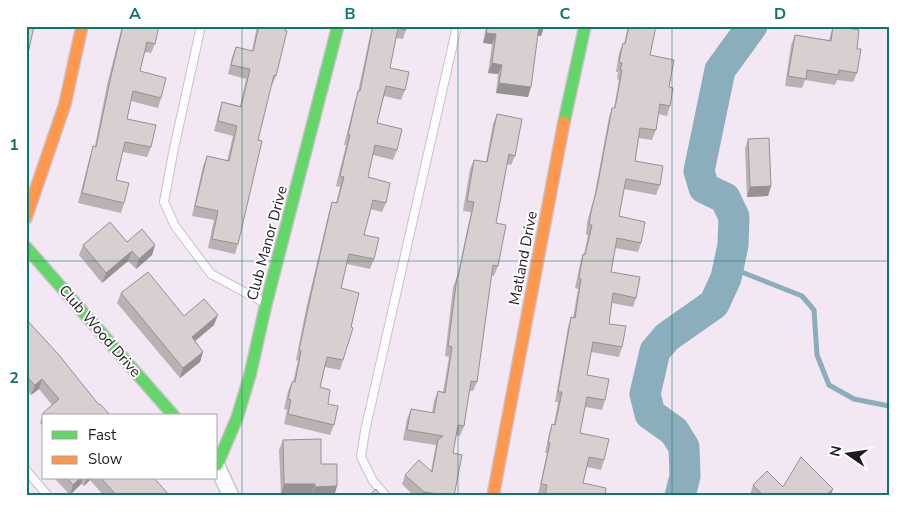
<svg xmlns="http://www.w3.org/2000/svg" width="915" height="522" viewBox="0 0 915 522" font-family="'Nunito Sans',sans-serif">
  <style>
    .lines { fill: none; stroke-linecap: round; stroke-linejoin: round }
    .stream { stroke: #8aaebc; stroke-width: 5 }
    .river { stroke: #8aaebc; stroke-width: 31 }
    .lane-casing { stroke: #c9c1ca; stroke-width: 10 }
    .street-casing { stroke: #c9c1ca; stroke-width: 18 }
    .fast-casing { stroke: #c9c1ca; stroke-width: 14 }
    .slow-casing { stroke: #c9c1ca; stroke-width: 14 }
    .lane { stroke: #fdfbfd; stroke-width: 8 }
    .street { stroke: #fdfbfd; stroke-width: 15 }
    .fast { stroke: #63d668; stroke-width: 11 }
    .slow { stroke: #ff974d; stroke-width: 11 }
    .wall { fill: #b9b2b3 }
    .shaded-wall { fill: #969192 }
    .building { fill: #d7cfd0; stroke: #969192 }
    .grid { fill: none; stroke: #0f766e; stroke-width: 1; stroke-opacity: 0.55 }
    .labels { text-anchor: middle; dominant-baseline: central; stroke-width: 4; stroke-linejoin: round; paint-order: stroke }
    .street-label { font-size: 15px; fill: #211a22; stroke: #fff }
    .neatline { fill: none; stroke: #0f766e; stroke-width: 2 }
    .grid-label { font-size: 16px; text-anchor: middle; font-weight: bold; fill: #0f766e }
  </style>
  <rect width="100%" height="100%" fill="#f2e7f3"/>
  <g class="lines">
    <path class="stream" d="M729,267l73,29 12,14 3,45 12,30 25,14 35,7"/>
    <path class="river" d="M680,496l5,-20 -1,-29 -10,-16 -24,-17 -5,-20 10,-43 12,-14 47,-33 12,-26 7,-33 1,-28 -9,-19 -21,-10 -5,-17 21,-101 32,-44"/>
    <defs>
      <g id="lane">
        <path d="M201,26l-28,127 -9,49 11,24 36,48 54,29"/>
        <path d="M26,470l22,26"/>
        <path d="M386,496l-13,-15 -12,-24 4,-26 92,-405"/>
      </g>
      <path id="street" d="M216,464l15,32"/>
      <g id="fast">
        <path d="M564,122l21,-96"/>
        <path d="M26,247l148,169"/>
        <path d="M217,465l20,-47 13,-43 16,-71 72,-278"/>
      </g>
      <g id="slow">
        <path d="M26,218l39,-114 17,-78"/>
        <path d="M493,496l71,-374"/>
      </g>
    </defs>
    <use href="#lane" class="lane-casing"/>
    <use href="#street" class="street-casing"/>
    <use href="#fast" class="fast-casing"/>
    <use href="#slow" class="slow-casing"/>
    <use href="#lane" class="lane"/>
    <use href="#street" class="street"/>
    <use href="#fast" class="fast"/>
    <use href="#slow" class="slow"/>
  </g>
  <g class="wall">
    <path d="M122,26h37l-4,18 -4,9 -7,-1 -4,19 21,27 -3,10 -27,-7 -4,18 24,28 -4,10 -24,-5 -7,28 8,23 -3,10 -43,-10 12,-47 3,-10h2l12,-61z"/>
    <path d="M257,26h29l-10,50 -4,9h-1l-13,55 -20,104 -3,10 -27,-6 6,-28 -22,-4 11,-50 4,-10 20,5 6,-25 -19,-5 5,-19 3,-10 18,4 6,-27 -18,-5 4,-17 4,-10 16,4z"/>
    <path d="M372,26h35l-4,13 -7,-1 -6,30 15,22 -4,10 -17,-4 -7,27 20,27 -4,10 -20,-5 -5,22 18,26 -4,9 -12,-3 -6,26 10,24 -4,10 -23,-5 -6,24 2,72 -3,10 -15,-3 -5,20 8,17 6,21 -4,10 -46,-11 3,-14 -3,-1 4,-18 4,-9h1l5,-21 -2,-1 10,-51 23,-97 3,-10 4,1 4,-16 -4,-1 10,-41h-2l11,-44 3,-9z"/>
    <path d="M486,26h58l-3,10h-3l-10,61 -32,-4 2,-19 -10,-1 4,-29 -9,-1z"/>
    <path d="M628,26h28l-6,29 19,32 1,19 -3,10 -9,-2 -2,16 -4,10 -13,-2 -4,23 25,24 -4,10 -32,-6 -5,27 22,27 -3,9 -23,-4 -4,24 25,26 -3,9 -21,-4 -3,21 13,23 -3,10 -28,-5 -4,23 18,25 -3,10 -17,-3 -5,26 24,27 -3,10 -14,-3 -4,16 22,13h-62v-1l-5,-1 9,-41h-2l4,-19 3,-10h2l4,-22h-3l13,-75 3,-10 2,1 5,-29 -3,-1 5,-24 3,-10 1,1 4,-20h-2l1,-13 7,-24 15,-81 3,-9h2l5,-28 -2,-1 1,-7h-2l3,-19 4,-10 1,1z"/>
    <path d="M833,26l24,23v24l-4,9 -16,-2 -2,5 -30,-5 -3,8 -17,-2 6,-41 4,-10 34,5 1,-4z"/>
    <path d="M497,114l18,42 -4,9 -4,-1 -11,59 2,43 -4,10 -3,-1 -14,107 -4,9h-4l-5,35 -4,10 -4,-1 -3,18 1,43h-40l-12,-12 3,-9 26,-4 4,-21 1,-5 -33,-5 4,-21 4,-10 21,4 2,-12 4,-10 5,1 6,-35 -4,-1 8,-69 4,-10 14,-65 -8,-1 7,-42 4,-9 12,2 7,-38z"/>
    <path d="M748,139l23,47 -3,10 -21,1 -2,-48z"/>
    <path d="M127,242l28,3 -3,10 -16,14 -8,-8 -26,22 -23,-28 4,-10z"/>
    <path d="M121,293l63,23 30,9 -19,16 8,11 -3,10 -20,16 -63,-75z"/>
    <path d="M26,319l73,86 12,11h-67v11l-4,-4 3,-10 9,-8 -13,-16 -8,6 -5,-6z"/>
    <path d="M283,440l38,24 16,22 -3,10h-22v-2h-31l-2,-44z"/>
    <path d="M56,478h98l16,18h-66l-14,-16 -6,6 -3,-2 -11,11 -15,-16z"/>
    <path d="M753,485l30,2 50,2 -3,7h-79l-1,-1z"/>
  </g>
  <g class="shaded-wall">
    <path d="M539,26l5,1 -3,9h-5z"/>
    <path d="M486,33l10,1 -4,10 -9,-1z"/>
    <path d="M492,63l10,2 -4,9 -10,-1z"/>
    <path d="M499,83l32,4 -3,10 -32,-4z"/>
    <path d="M771,186l-3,10 -21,1 3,-10z"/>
    <path d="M155,245l-3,10 -16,14 3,-10z"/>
    <path d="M132,251l-4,10 -26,22 4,-10z"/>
    <path d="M218,315l-4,10 -26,22 4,-10z"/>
    <path d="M203,352l-3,10 -20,16 3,-10z"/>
    <path d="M42,379l-3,10 -8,6 4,-10z"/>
    <path d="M80,478h3l-2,6 -11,11 3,-10z"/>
    <path d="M87,478h4l-1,2 -6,6z"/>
    <path d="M284,484h31l-3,10h-31z"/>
    <path d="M337,486l-3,10h-22l3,-9z"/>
    <path d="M833,489l-3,7h-5z"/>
    <path d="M424,492l26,4h-28z"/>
  </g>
  <g class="building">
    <path d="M26,26h8l-8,37z"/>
    <path d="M123,26h36l-4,18 -8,-2 -7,29 26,7 -5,20 -28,-7 -6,28 29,6 -5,22 -26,-5 -9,38 13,3 -5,20 -42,-10 11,-47 3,1 15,-71z"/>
    <path d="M259,26h27l-1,5h2l-11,45 -2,-1 -16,65 4,1 -24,103 -26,-5 6,-28 -23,-5 12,-50 22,5 8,-35 -19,-5 4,-19 19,5 9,-38 -19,-4 5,-18 17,4z"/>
    <path d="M373,26h34l-1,4 -8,-2 -8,40 19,4 -4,18 -19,-4 -9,37 25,6 -5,21 -22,-5 -7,32 22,6 -4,20 -13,-3 -9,35 15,3 -5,21 -25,-5 -8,34 18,5 -8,34 2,1 -10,32 -16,-3 -7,30 10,3 -2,14 10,2 -4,19 -46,-11 3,-14 -3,-1 4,-17h3l6,-31 -2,-1 11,-51 22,-97 5,1 7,-26 -4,-1 10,-41h-2l10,-44h2z"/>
    <path d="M488,26h51l-8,61 -32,-4 3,-18 -10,-2 4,-29 -10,-1z"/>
    <path d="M629,26h27l-6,29 24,5 -5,27 4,1 -3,18 -10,-2 -4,26 -16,-2 -5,33 28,5 -3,19 -34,-6 -7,37 26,6 -4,21 -24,-5 -6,34 29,5 -4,21 -23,-5 -4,31 17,2 -4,21 -29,-5 -6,33 22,4 -4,21 -18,-3 -7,36 29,6 -5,21 -15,-3 -6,26 23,5 -1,8h-60l2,-11 -6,-1 9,-41h-2l4,-19 3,1 7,-33h-4l13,-75 4,1 6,-39 -2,-1 4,-24 2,1 7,-30h-3l2,-13 6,-24 15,-80h3l7,-38h-2l2,-7 -3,-1 4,-19 2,1z"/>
    <path d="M833,26l26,4 -2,19h4l-4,24 -18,-3 -1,5 -31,-5 -1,9 -18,-3 7,-41 36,6z"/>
    <path d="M497,114l25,5 -7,37 -6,-2 -13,69 10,2 -8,41 -5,-1 -16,117 -6,-1 -7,45 -6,-1 -5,28 9,2 -8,41 -30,-4 -19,-17 14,-15 13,12 6,-32 5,-4 -36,-6 4,-21 23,4 4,-22 7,2 7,-46 -4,-1 9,-69h1l16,-75 -7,-1 7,-41 13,2z"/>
    <path d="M769,138l2,48 -21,1 -2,-48z"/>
    <path d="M110,222l17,20 15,-13 13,16 -16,14 -7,-8 -26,22 -23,-28z"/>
    <path d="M148,272l36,44 20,-17 14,16 -26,22 11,15 -20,16 -62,-75z"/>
    <path d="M26,319l33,36 40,50 1,-1 11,12h-65l-3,-3 16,-14 -17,-20 -7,6 -7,-7 -2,2z"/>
    <path d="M321,439v25h16v22l-22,1v-3h-31l-1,-44z"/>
    <path d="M801,457l32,32 -8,7h-61l-11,-11 14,-14 16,16z"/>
    <path d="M67,478h13l-7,7z"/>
    <path d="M101,478h53l16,18h-53z"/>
    <path d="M376,489l5,7h-13z"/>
  </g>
  <path class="grid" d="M242,26v470M458,26v470M672,26v470M26,261h863"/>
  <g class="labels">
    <g class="street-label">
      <text transform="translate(267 243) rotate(-75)">Club Manor Drive</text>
      <text transform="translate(523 258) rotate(-79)">Matland Drive</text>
      <text transform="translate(100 331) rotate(49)">Club Wood Drive</text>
    </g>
  </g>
  <rect width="915" height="522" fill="none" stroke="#ffffff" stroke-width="55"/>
  <rect x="42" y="414" width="175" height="65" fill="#ffffff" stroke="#a6a3a7"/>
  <rect x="52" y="431" width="25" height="8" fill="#63d668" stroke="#a6a3a7"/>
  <text x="88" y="440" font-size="15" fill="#211a22">Fast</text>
  <rect x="52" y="456" width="25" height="8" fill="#ff974d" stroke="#a6a3a7"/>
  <text x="88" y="464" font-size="15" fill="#211a22">Slow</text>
  <g transform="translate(848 454) rotate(283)" stroke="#ffffff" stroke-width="4" paint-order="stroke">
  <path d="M0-4L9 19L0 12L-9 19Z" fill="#211a22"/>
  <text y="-8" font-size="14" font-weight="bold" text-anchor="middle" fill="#211a22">N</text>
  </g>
  <rect x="28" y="28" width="860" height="466" class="neatline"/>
  <g class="grid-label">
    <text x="135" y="19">A</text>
    <text x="350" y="19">B</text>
    <text x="565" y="19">C</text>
    <text x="780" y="19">D</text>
    <text x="14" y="150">1</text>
    <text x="14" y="383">2</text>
  </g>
</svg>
